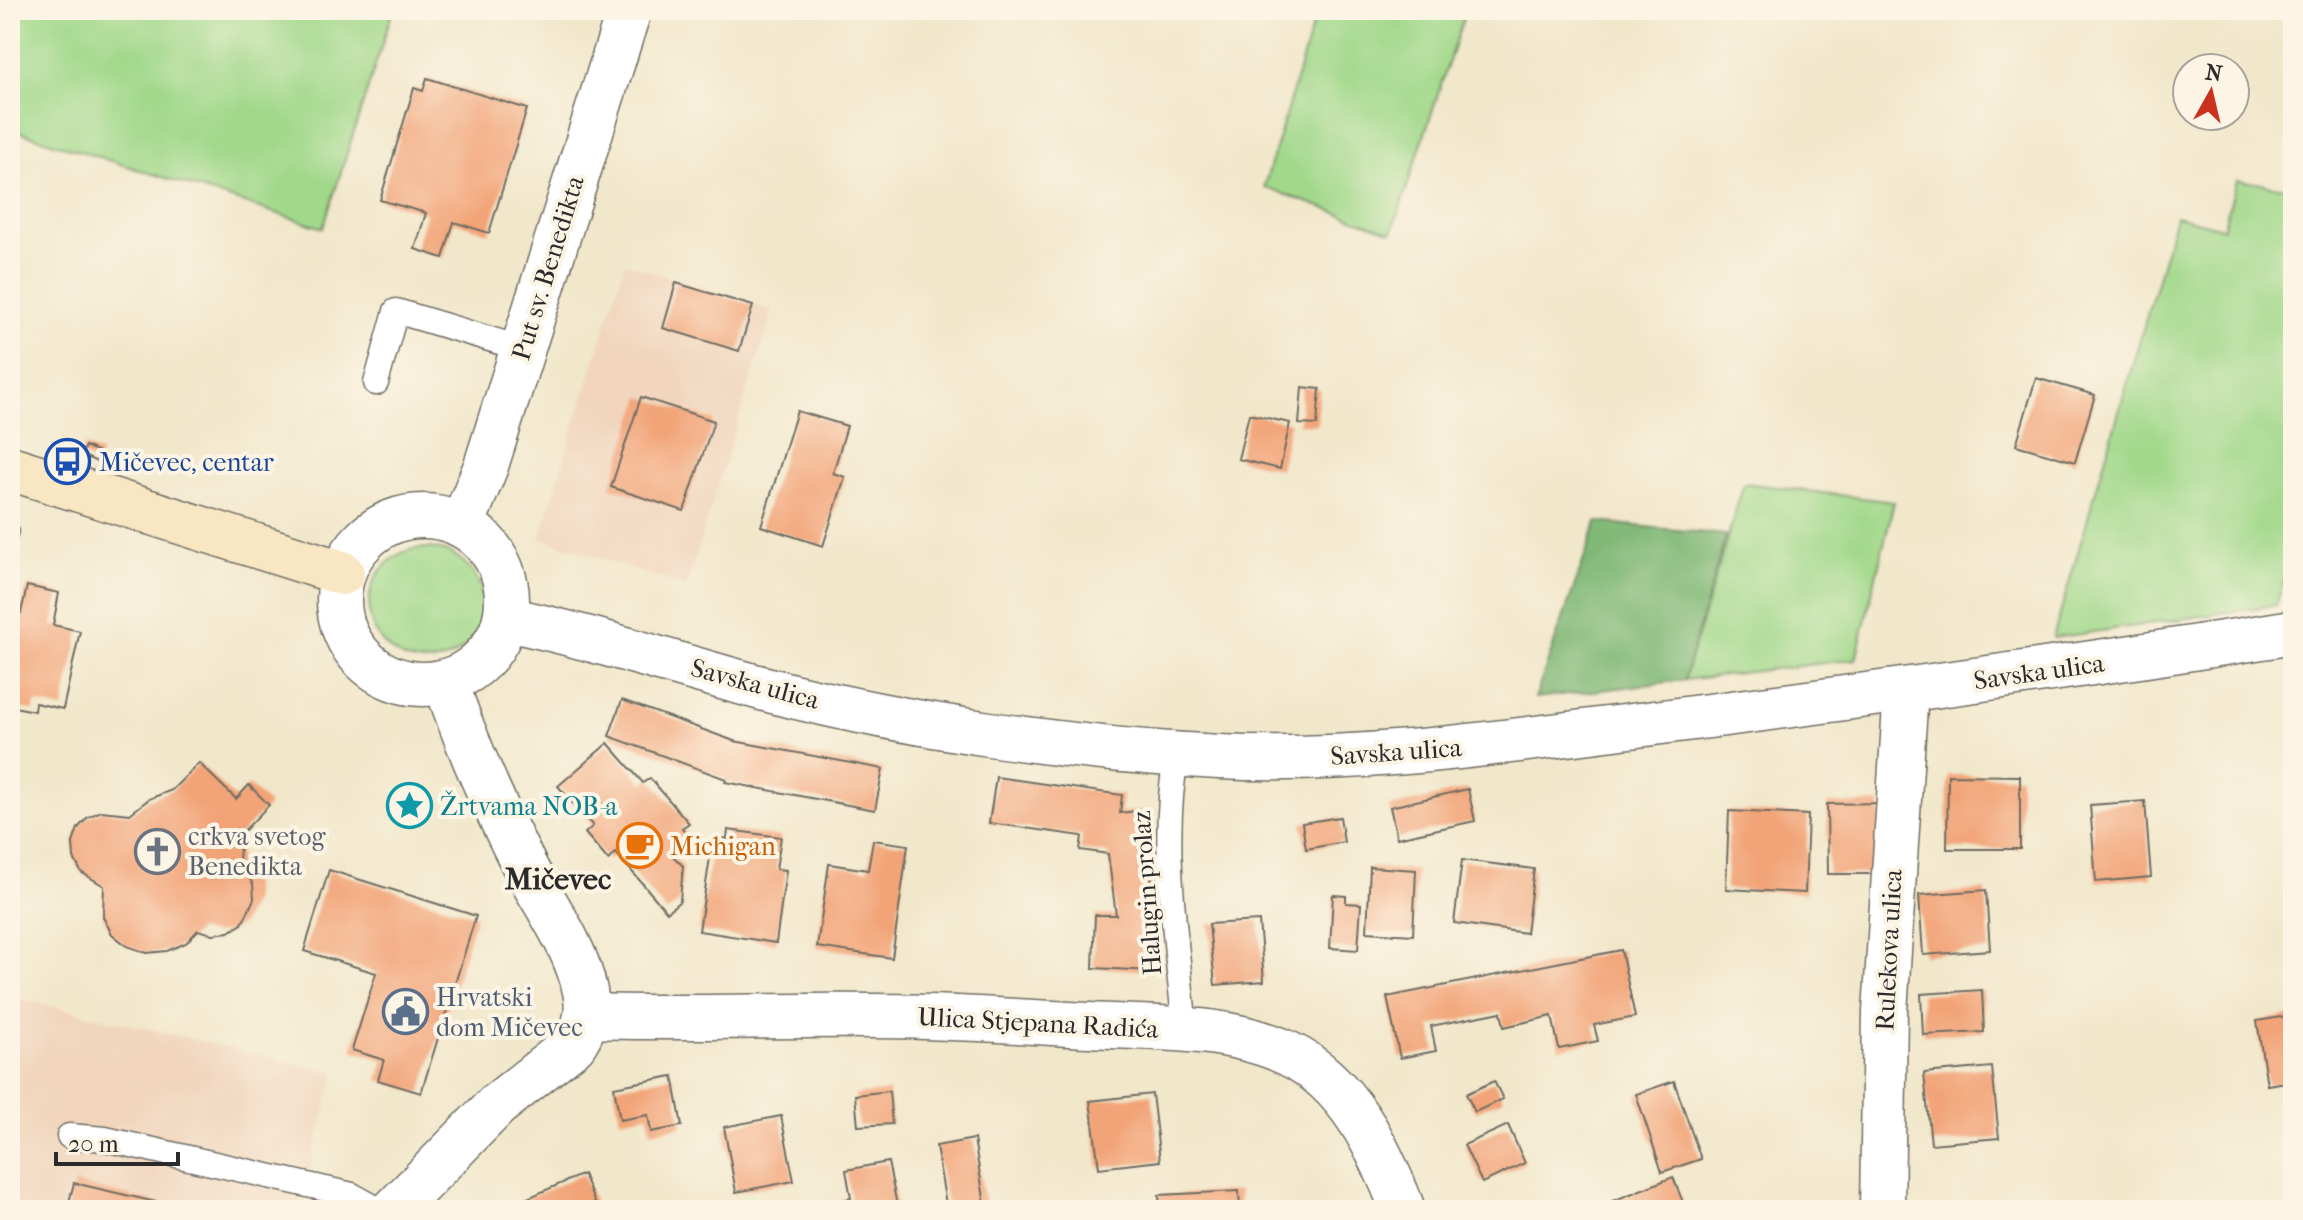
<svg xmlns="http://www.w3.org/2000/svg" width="2303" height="1220" viewBox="0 0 2303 1220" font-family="'IM FELL French Canon',serif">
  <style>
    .built { fill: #f1d5bd }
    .green { fill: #a1d88a; stroke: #66825a; stroke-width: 2 }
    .forest { fill: #80b876; stroke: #567250; stroke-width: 2 }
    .building { fill: #f2a478 }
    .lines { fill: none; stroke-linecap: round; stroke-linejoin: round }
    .service-casing { stroke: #706d63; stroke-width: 27 }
    .minor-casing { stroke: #706d63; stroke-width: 47 }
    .tertiary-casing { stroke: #706d63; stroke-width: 47 }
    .secondary-casing { stroke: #706d63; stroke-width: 47 }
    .path { stroke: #706d63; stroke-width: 5; stroke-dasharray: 2 6; stroke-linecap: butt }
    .service { stroke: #fff; stroke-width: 24 }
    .minor { stroke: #fff; stroke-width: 44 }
    .tertiary { stroke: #fff; stroke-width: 44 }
    .secondary { stroke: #f9e7c3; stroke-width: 44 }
    .labels { text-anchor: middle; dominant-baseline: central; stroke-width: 8; stroke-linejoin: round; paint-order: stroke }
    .street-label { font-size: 26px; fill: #2b2b2b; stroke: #fcf5e5 }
    .transit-label { font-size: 26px; fill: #164399; stroke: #fcf5e5; text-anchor: start }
    .culture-label { font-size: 26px; fill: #0d838f; stroke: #fcf5e5; text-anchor: start }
    .worship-label { font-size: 26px; fill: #5b616d; stroke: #fcf5e5; text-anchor: start }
    .food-label { font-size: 26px; fill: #c56008; stroke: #fcf5e5; text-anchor: start }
    .service-label { font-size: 26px; fill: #4e5e75; stroke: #fcf5e5; text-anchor: start }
    .quarter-label { font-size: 30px; font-weight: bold; fill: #2b2b2b; stroke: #fcf5e5 }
  </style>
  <rect width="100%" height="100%" fill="#fcf5e5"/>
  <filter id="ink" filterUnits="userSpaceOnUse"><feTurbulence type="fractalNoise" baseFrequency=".0125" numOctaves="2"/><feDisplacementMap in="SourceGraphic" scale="16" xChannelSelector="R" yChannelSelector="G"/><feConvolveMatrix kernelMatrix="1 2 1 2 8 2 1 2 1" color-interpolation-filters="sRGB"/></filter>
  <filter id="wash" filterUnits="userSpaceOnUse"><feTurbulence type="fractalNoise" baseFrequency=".006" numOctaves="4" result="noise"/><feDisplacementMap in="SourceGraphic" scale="32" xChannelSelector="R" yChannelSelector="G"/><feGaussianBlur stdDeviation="1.8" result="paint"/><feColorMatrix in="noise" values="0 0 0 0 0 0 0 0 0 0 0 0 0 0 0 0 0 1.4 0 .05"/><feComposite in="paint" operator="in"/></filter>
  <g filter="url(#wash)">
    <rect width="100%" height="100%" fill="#f1e7cb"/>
    <g class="built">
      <path d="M625,263l148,47 -87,277 -146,-49z"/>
      <path d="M14,997l321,76 -36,137h-289v-197z"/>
    </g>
    <g class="green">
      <path d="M10,10h383l-70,218 -313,-99z"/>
      <path d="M1317,10h149l-74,222 -128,-45z"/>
      <path d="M2237,180l56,9v364l-17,52 -223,33 123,-422 47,12z"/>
      <path d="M1744,483l150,19 -38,157 -172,21z"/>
      <circle cx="426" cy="605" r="57"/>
    </g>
    <path class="forest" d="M1597,522l129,13 -42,145 -149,18z"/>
    <g id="blocks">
      <g class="building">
        <path d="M427,78l100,31 -38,124 -35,-11 -11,36 -28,-9 11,-36 -46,-13 34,-112 9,3z"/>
        <path d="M676,283l77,23 -14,45 -76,-23z"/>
        <path d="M2036,378l59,17 -20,67 -59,-17z"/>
        <path d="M1302,387l18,2 -3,36 -18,-1z"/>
        <path d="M641,397l73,24 -30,90 -73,-24z"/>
        <path d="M797,411l50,15 -14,47 12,4 -22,69 -62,-20z"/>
        <path d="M1249,414l41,9 -10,46 -42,-10z"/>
        <path d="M85,446l16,7 -4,9 -16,-7z"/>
        <path d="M10,526l9,2 -8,36h-1z"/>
        <path d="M27,586l32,7 -6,32 27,6 -17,78 -28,-6 -1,8 -24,-5v-71l5,-23 6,1z"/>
        <path d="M622,700l112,41 149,28 -8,41 -150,-28 1,-3 -117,-43z"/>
        <path d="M608,743l35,40 7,-5 39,45 -7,5 8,10 -19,16 12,12 -3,35 -13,11 -51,-59 -8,7 -23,-27 8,-7 -35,-40z"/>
        <path d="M199,763l37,36 13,-14 20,20 -29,30 -1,29 14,20 1,15 -12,25 -13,8 -16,2 -15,-4 -12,13 -19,8 -20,2 -20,-7 -15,-12 -9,-17 1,-31 -23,-14 -7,-14 -1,-15 5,-15 10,-11 13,-6 29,3 19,-15 23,-9z"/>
        <path d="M1948,775l72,1v73h-73z"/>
        <path d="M996,777l126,18 -2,18 23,-3 13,108 -2,53 -61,-3 2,-53h21l-8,-61 -28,-4 2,-14 -93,-13z"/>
        <path d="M1468,789l7,32 -78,17 -7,-31z"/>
        <path d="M2145,801l6,76 -55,5 -6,-77z"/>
        <path d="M1880,803l2,71h-54l-1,-70z"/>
        <path d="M1729,811l79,4 -3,78 -79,-4z"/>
        <path d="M1340,817l4,25 -38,7 -4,-26z"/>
        <path d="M728,830l53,7 -5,32 10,1 -10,73 -77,-12 14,-94 14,2z"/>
        <path d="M873,840l35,5 -16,113 -75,-11 12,-83 39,6z"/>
        <path d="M1462,860l72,9 -8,64 -72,-10z"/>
        <path d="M1370,867l46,3 -3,65 -46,-3z"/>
        <path d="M329,870l147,46 -55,177 -43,-13 6,-20 -32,-10 24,-77 -72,-22z"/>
        <path d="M1986,890l4,60 -67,5 -4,-60z"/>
        <path d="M1333,895l13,1v7l15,1 -3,46 -28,-2z"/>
        <path d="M1259,921l5,60 -49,4 -6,-61z"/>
        <path d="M1621,950l14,67 -41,8 4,16 -39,8 -7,-33 -48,11 -3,-15 -70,14 5,25 -36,7 -13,-61z"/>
        <path d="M1982,990l2,42 -61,3 -2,-41z"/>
        <path d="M2293,1015v66l-26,4 -10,-64z"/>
        <path d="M1992,1067l7,71 -68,6 -7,-71z"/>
        <path d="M673,1076l9,50 -31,6 -3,-17 -28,5 -6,-33z"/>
        <path d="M1494,1081l9,18 -28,13 -9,-18z"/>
        <path d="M1674,1081l27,78 -39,13 -26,-78z"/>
        <path d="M889,1091l3,33 -34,2 -3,-31z"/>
        <path d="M1152,1094l8,67 -61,7 -9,-67z"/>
        <path d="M781,1116l13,65 -58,11 -12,-65z"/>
        <path d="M1508,1125l17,38 -43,20 -18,-38z"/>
        <path d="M974,1139l12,71h-39l-11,-64z"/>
        <path d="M888,1162l10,48h-95l48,-12 -5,-28z"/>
        <path d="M583,1174l15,36h-79l-3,-7z"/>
        <path d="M1673,1177l13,33h-96z"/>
        <path d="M74,1183l112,26v1h-119z"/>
        <path d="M1239,1191l1,19h-80l-1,-15z"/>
      </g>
    </g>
  </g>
  <g filter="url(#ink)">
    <use href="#blocks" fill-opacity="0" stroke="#706d63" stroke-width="2"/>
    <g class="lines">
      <defs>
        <g id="service">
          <path d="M376,383l20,-72 127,38"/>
          <path d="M1177,753c-18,91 0,186 8,277"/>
          <path d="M69,1136l36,3 247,56 27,15"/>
        </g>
        <g id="minor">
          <path d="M462,525l24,-59 143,-456"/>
          <path d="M587,1016c95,3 190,-1 285,0 72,0 145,5 218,9 65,4 137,0 197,28 62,29 93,97 116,157"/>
          <path d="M1882,1210l3,-198 21,-321"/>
        </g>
        <g id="tertiary">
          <circle cx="423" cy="600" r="84"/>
          <path d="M506,619c89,18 175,48 263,71 139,36 306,60 450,67 149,7 296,-17 443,-35 211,-27 421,-56 631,-90"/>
          <path d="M394,1210l103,-105 77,-61c12,-17 15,-33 11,-53 -9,-44 -38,-83 -59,-122 -31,-61 -59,-122 -80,-187"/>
        </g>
        <path id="secondary" d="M10,468l332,105"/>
      </defs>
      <use href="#service" class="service-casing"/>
      <use href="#minor" class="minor-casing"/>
      <use href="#tertiary" class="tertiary-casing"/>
      <use href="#secondary" class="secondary-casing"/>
      <path class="path" d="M204,1210l3,-14"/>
      <use href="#service" class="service"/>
      <use href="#minor" class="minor"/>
      <use href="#tertiary" class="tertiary"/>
      <use href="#secondary" class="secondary"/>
    </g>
  </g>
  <defs>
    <symbol id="bus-ring" viewBox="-11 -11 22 22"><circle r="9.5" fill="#fcf5e5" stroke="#1a4fb4" stroke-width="1.5"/><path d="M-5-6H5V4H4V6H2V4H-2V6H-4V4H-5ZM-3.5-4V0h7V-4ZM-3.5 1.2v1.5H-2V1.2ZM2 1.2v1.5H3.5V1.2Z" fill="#1a4fb4"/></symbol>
    <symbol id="sight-ring" viewBox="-11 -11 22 22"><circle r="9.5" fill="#fcf5e5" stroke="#0f9aa8" stroke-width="1.5"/><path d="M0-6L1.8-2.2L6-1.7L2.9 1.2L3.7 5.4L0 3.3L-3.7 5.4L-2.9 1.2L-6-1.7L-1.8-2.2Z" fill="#0f9aa8"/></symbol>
    <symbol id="cafe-ring" viewBox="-11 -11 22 22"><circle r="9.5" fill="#fcf5e5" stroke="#e8710a" stroke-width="1.5"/><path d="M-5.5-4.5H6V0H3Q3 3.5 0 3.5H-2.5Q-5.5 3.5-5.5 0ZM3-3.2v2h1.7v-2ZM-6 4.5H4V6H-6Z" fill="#e8710a"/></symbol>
    <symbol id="church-ring" viewBox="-11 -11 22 22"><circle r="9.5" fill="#fcf5e5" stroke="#6b7280" stroke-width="1.5"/><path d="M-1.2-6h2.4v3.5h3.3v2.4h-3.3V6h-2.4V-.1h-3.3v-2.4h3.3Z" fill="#6b7280"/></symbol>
    <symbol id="civic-ring" viewBox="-11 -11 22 22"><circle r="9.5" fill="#fcf5e5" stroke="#5c6f8a" stroke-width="1.5"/><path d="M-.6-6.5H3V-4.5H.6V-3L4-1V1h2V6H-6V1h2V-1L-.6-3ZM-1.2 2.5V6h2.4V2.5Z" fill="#5c6f8a"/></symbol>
  </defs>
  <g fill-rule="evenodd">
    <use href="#bus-ring" x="42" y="436" width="51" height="51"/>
    <use href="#sight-ring" x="384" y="780" width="51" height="51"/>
    <use href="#cafe-ring" x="614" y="820" width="51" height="51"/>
    <use href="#church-ring" x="132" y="826" width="51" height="51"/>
    <use href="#civic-ring" x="380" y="986" width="51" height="51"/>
  </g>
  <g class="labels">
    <g class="street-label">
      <text transform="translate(548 268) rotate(-73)">Put sv. Benedikta</text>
      <text transform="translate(2039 672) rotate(-8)">Savska ulica</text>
      <text transform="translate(755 684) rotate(15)">Savska ulica</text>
      <text transform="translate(1396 752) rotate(-4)">Savska ulica</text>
      <text transform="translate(1147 893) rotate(-94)">Halugin prolaz</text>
      <text transform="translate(1889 950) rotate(-87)">Rulekova ulica</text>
      <text transform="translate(1038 1023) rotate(3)">Ulica Stjepana Radića</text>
    </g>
    <g class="transit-label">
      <text x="99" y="462">Mičevec, centar</text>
    </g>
    <g class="culture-label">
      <text x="440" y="806">Žrtvama NOB-a</text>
    </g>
    <g class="worship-label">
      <text x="188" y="836">crkva svetog<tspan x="188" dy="30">Benedikta</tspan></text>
    </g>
    <g class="food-label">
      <text x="670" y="846">Michigan</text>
    </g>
    <g class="service-label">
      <text x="436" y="997">Hrvatski<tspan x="436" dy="30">dom Mičevec</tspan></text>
    </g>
    <g class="quarter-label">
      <text x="558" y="879">Mičevec</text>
    </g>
  </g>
  <rect width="2303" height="1220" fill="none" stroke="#fcf5e5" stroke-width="40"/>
  <g transform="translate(2211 92) rotate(8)"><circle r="38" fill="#fcf5e5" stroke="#a8a49b" stroke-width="2"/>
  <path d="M0-6L14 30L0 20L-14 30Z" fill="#c8321e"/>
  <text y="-12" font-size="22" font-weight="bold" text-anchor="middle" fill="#2b2b2b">N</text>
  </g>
  <path d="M56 1152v12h122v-12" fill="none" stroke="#2b2b2b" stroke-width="4"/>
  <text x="68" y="1152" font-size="24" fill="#2b2b2b" stroke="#fcf5e5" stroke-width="6" paint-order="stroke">20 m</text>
</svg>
